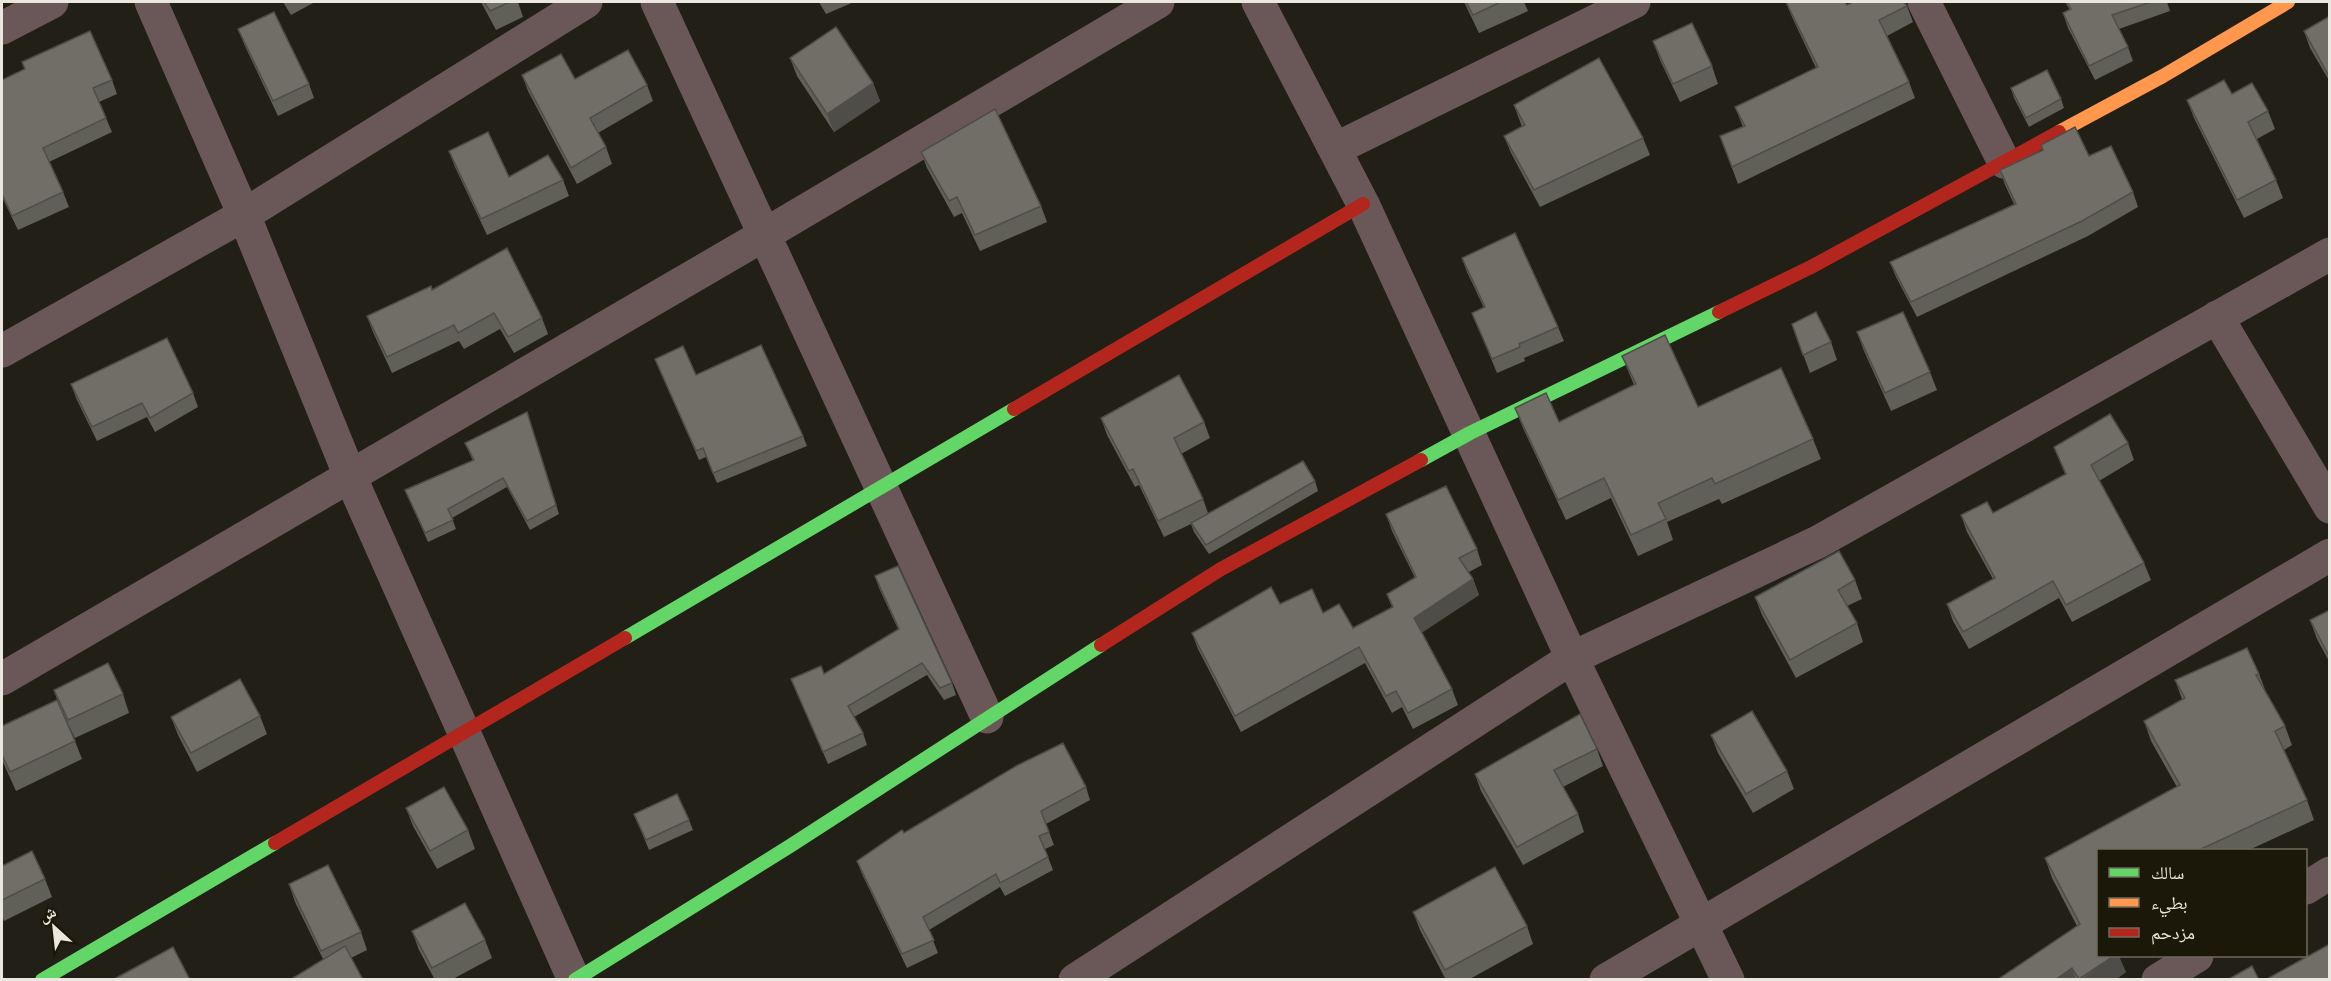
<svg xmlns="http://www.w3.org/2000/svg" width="2331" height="981" viewBox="0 0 2331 981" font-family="Inter,'Noto Naskh Arabic',sans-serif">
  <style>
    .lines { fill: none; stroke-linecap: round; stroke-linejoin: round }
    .street { stroke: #6a5858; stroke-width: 33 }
    .fast { stroke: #63d668; stroke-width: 14 }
    .slow { stroke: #ff974d; stroke-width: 14 }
    .jam { stroke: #b3261e; stroke-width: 14 }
    .wall { fill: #605f58 }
    .shaded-wall { fill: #4e4d47 }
    .building { fill: #706e66; stroke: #4e4d47; stroke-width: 1.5 }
  </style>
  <rect width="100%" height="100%" fill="#211f16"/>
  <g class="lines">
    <g class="street">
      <path d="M151,2l93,213 106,261 224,504"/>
      <path d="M657,2l330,715"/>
      <path d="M1258,2l105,202 209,454 156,322"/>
      <path d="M1924,2l80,160"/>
      <path d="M2,28l50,-26"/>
      <path d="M1335,149l299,-147"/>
      <path d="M2217,317l113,190"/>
      <path d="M2,351l242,-136 342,-213"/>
      <path d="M2,679l762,-444 394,-233"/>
      <path d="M2306,888l24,-15"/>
      <path d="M1075,980l497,-322 246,-116 512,-288"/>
      <path d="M1606,980l724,-425"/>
      <path d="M2158,980l39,-24"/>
    </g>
    <g class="fast">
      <path d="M1421,460l49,-27 249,-121"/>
      <path d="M625,638l389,-229"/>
      <path d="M42,980l233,-137"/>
      <path d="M575,980l215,-134 311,-201"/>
    </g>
    <path class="slow" d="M2059,132l104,-56 125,-74"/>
    <g class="jam">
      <path d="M1719,312l92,-45 248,-135"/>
      <path d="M1014,409l349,-205"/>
      <path d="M1101,645l120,-76 200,-109"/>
      <path d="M275,843l350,-205"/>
    </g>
  </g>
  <g class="wall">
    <path d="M283,2h32l-24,13z"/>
    <path d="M481,2h37l5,15 -27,13z"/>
    <path d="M819,2h35l-28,12z"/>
    <path d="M1464,2h60l4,9 -49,22z"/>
    <path d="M1786,2l61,3 60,1 6,16 -26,14 22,46 6,16 -177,86 -18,-48 23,-9 -8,-20 81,-39 -24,-51z"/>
    <path d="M2065,2h102l3,9 -51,18 9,18 5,14 -38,19 -27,-52 -5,-15 7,-3z"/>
    <path d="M2330,16v66l-20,-34 -6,-17z"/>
    <path d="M238,29l71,55 5,14 -36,18 -34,-72z"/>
    <path d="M1653,41l59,25 6,18 -38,18 -20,-42z"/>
    <path d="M790,58l83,25 7,18 -46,31 -37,-56z"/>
    <path d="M22,62l90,18 5,14 -18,8 13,30 -63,30 14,30 6,15 -51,23 -16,-33v-117l23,-11z"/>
    <path d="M522,75l125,10 6,16 -55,32 8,14 6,17 -35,20 -49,-93z"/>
    <path d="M2011,88l50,11 3,9 -35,19 -15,-29z"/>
    <path d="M2232,94l36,17 7,18 -18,10 19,41 7,18 -39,20 -50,-100 -7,-18z"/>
    <path d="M1514,105l129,33 7,17 -110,52 -29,-54 -7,-17 18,-9z"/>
    <path d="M2041,145l48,11 44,36 5,15 -50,29 -171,81 -21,-40 -6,-15 124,-58 -9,-19 -5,-15 43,-20z"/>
    <path d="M449,151l60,26 54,3 6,16 -82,39 -32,-68z"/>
    <path d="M921,152l120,54 6,16 -67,29 -18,-38 -8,4 -27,-49z"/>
    <path d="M1462,258l96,69 6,14 -40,17 1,3 -28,12 -25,-60 12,-5 -17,-36z"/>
    <path d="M432,290l110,28 6,16 -34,19 -14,-24 -36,20 -5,-8 -67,32 -19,-41 -6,-16z"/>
    <path d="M1792,324l39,18 6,18 -27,13z"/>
    <path d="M1857,332l73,40 7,18 -46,21 -27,-60z"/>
    <path d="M1622,356l76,51 115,32 8,20 -99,45 -3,-5 -52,23 6,18 -35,16 -27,-58 -45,22 -43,-92 -8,-20 44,14 75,-37z"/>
    <path d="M655,359l41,16 107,61 4,10 -90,37 -11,-26 -7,3z"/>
    <path d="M71,384l122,9 5,14 -43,25 -8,-15 -50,24 -21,-43z"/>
    <path d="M1101,418l103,4 6,16 -29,16 22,45 5,14 107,-32 3,10 -109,63 -15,-22 -3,-8 -27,13 -25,-52 -4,2 -28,-52z"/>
    <path d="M530,422l29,92 -29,16 -23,-43 -55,31 4,11 -28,13 -23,-52 68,-29 -8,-18z"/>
    <path d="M2128,443l6,17 -35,21 45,82 7,17 -79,42 -13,-24 -90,51 -16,-28 -6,-17 46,-25 -26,-47 -6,-17 32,-2 72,-39 -11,-27z"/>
    <path d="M1386,514l91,35 5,16 -13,7 4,7 6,16 -57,37 30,57 6,16 -45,24 -11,-22 -10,6 -27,-50 -124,69 -43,-83 -6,-16 88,-29 73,24 39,-21 -5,-13 28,-16 -23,-47z"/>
    <path d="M875,576l77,107 4,12 -12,5 -17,-25 -73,42 9,16 4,12 -39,19 -37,-85 33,-5 74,-45 -19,-41z"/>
    <path d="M1855,580l7,19 -15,7 10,17 6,19 -67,36 -34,-63 -7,-18z"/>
    <path d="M2330,610v53l-13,-24 -7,-19z"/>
    <path d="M2259,674l7,18 19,34 7,19 -8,5 23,50 7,20 -65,30h-151v106l28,16 -11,8h-118l80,-54 -25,-48 -7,-20 132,-71 -26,-46 -7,-20 38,-22 -7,-19z"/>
    <path d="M54,690l69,4 6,19 -54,25 -15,-30z"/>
    <path d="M260,716l7,18 -70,38 -19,-37 -7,-18z"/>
    <path d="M2,726l73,15 7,18 -66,32 -14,-31z"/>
    <path d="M1711,735l76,36 7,18 -41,24 -35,-60z"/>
    <path d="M1597,749l6,17 -40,21 15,27 6,18 -61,33 -42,-74 -6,-17z"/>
    <path d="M1086,787l4,13 -44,24 8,21 -9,4 8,21 -48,26 -5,-9 -71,43 9,23 -31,15 -45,-94 -5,-13z"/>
    <path d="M406,808l62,22 7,19 -38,20 -24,-43z"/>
    <path d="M634,814l55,6 4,10 -44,20z"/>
    <path d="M2,866l43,13 7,18 -48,24 -2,-5z"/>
    <path d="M289,884l72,48 6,18 -16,8 -28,1 -28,-57z"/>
    <path d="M1413,912l114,14 6,18 -65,36h-22l-26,-50z"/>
    <path d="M412,931l73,9 7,18 -41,22h-16l-16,-30z"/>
  </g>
  <g class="shaded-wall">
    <path d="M873,83l7,18 -46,31 -7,-18z"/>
    <path d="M1473,579l6,16 -59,39 -6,-16z"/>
    <path d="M2114,956h5l7,16 -11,8h-35z"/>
    <path d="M2072,968l4,12h-21z"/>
  </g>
  <g class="building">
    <path d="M484,2h26l-20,9z"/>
    <path d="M1466,2h35l-28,13z"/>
    <path d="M1786,2h59l2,3 6,-3h51l3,4 -28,14 30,62 -177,85 -12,-31 25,-10 -10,-19 83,-40z"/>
    <path d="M2067,2h84l-39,13 16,32 -39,19 -26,-53 8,-4z"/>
    <path d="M274,12l35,72 -36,17 -35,-72z"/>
    <path d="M2330,16v60h-1l-25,-45z"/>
    <path d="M1692,23l20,43 -39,18 -20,-43z"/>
    <path d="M836,27l37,56 -46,31 -37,-56z"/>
    <path d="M90,31l22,49 -19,8 13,30 -63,30 20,44 -51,24 -10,-22v-114l23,-11 -3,-7z"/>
    <path d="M628,50l19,35 -57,33 16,29 -35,21 -49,-93 39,-21 14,25z"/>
    <path d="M1599,58l44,80 -109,52 -30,-54 21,-11 -11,-20z"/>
    <path d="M2047,70l14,29 -35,19 -15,-30z"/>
    <path d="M2224,80l8,14 20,-11 16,28 -20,11 28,58 -39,20 -50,-100z"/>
    <path d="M995,109l46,97 -66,29 -18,-38 -8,4 -28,-49z"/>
    <path d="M2075,127l14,29 22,-10 22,46 -51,29 -171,81 -21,-40 126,-58 -16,-34 43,-20 -2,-5z"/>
    <path d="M488,132l21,45 39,-22 15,25 -82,39 -32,-68z"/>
    <path d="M1515,233l43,94 -39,17 1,3 -28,12 -20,-46 13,-6 -23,-49z"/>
    <path d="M507,248l35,70 -34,19 -14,-24 -36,20 -4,-8 -67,32 -20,-41 64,-30 1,4z"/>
    <path d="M1816,312l15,30 -28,13 -11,-31z"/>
    <path d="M1903,312l27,60 -45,21 -28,-61z"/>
    <path d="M1665,335l33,72 83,-39 32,71 -98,45 -3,-6 -54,25 8,16 -35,16 -27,-57 -46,22 -43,-92 31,-15 13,29 77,-38 -14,-28z"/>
    <path d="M167,338l26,55 -43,25 -8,-15 -50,24 -21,-43z"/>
    <path d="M761,345l42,91 -90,37 -10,-25 -7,3 -41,-92 28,-13 13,29z"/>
    <path d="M1179,375l25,47 -30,16 29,61 -45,22 -25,-52 -4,2 -28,-53z"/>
    <path d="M527,412l29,93 -29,16 -24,-43 -55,31 5,11 -28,13 -20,-43 69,-30 -9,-17z"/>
    <path d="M2110,414l18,29 -37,22 53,98 -78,42 -13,-24 -90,51 -16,-28 48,-26 -34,-63 26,-13 6,11 73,-39 -12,-27z"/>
    <path d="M1303,461l12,20 -109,64 -15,-22z"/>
    <path d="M1446,486l31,63 -18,9 14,21 -59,39 38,71 -44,24 -12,-22 -10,5 -27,-49 -124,69 -43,-83 79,-46 9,17 32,-15 11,24 16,-9 14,24 40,-21 -6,-13 29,-17 -30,-63z"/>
    <path d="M1839,551l16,29 -17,10 19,33 -67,37 -35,-63z"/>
    <path d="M898,566l54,117 -12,5 -18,-25 -74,43 15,27 -40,19 -32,-73 30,-13 3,8 75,-45 -24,-53z"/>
    <path d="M2330,610v48l-20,-38z"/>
    <path d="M2247,648l12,26 -3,1 29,51 -10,5 32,69 -108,50h-101v106h16l-35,23 -7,-11 -17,12h-58l83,-56 -35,-66 135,-73 -36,-64 41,-23 -10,-18z"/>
    <path d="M108,663l15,31 -55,26 -14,-30z"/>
    <path d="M240,679l20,37 -69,37 -20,-36z"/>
    <path d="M57,700l18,41 -65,31 -8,-17v-29z"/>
    <path d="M1752,711l35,60 -41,23 -35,-59z"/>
    <path d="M1580,714l17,35 -43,21 24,44 -61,33 -42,-73z"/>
    <path d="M1063,743l23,44 -45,24 8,21 -10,4 9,21 -48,26 -4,-9 -73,43 11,23 -32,14 -45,-93 45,-31 2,3 114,-68z"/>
    <path d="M444,787l24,43 -38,21 -24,-43z"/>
    <path d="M677,794l12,26 -43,20 -12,-26z"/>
    <path d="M32,851l13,28 -43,21v-34z"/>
    <path d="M328,865l33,67 -40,19 -32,-67z"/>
    <path d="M1495,867l32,59 -82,44 -32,-58z"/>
    <path d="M465,903l20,37 -53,28 -20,-37z"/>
    <path d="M2330,944v36h-65z"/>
    <path d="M345,946l18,34h-69l-1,-2z"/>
    <path d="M173,947l17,33h-74v-2z"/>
    <path d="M2252,966l7,14h-32z"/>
  </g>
  <rect width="2331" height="981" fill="none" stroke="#eae8de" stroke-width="6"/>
  <rect x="2097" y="849" width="210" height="108" fill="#1c1809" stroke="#6e6b5e" stroke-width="1.5"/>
  <rect x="2109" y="868" width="30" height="9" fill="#63d668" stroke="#6e6b5e" stroke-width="1.5"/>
  <text x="2151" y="879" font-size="18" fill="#eae8de">سالك</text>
  <rect x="2109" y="898" width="30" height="9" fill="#ff974d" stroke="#6e6b5e" stroke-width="1.5"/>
  <text x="2151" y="909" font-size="18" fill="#eae8de">بطيء</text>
  <rect x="2109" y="928" width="30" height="9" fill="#b3261e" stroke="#6e6b5e" stroke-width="1.5"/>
  <text x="2151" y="939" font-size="18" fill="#eae8de">مزدحم</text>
  <g transform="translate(54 927) rotate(333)" stroke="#1c1809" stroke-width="4.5" paint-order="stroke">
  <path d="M0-4.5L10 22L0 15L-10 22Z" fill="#eae8de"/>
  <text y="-9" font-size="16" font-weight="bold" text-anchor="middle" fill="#eae8de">ش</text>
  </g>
</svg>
